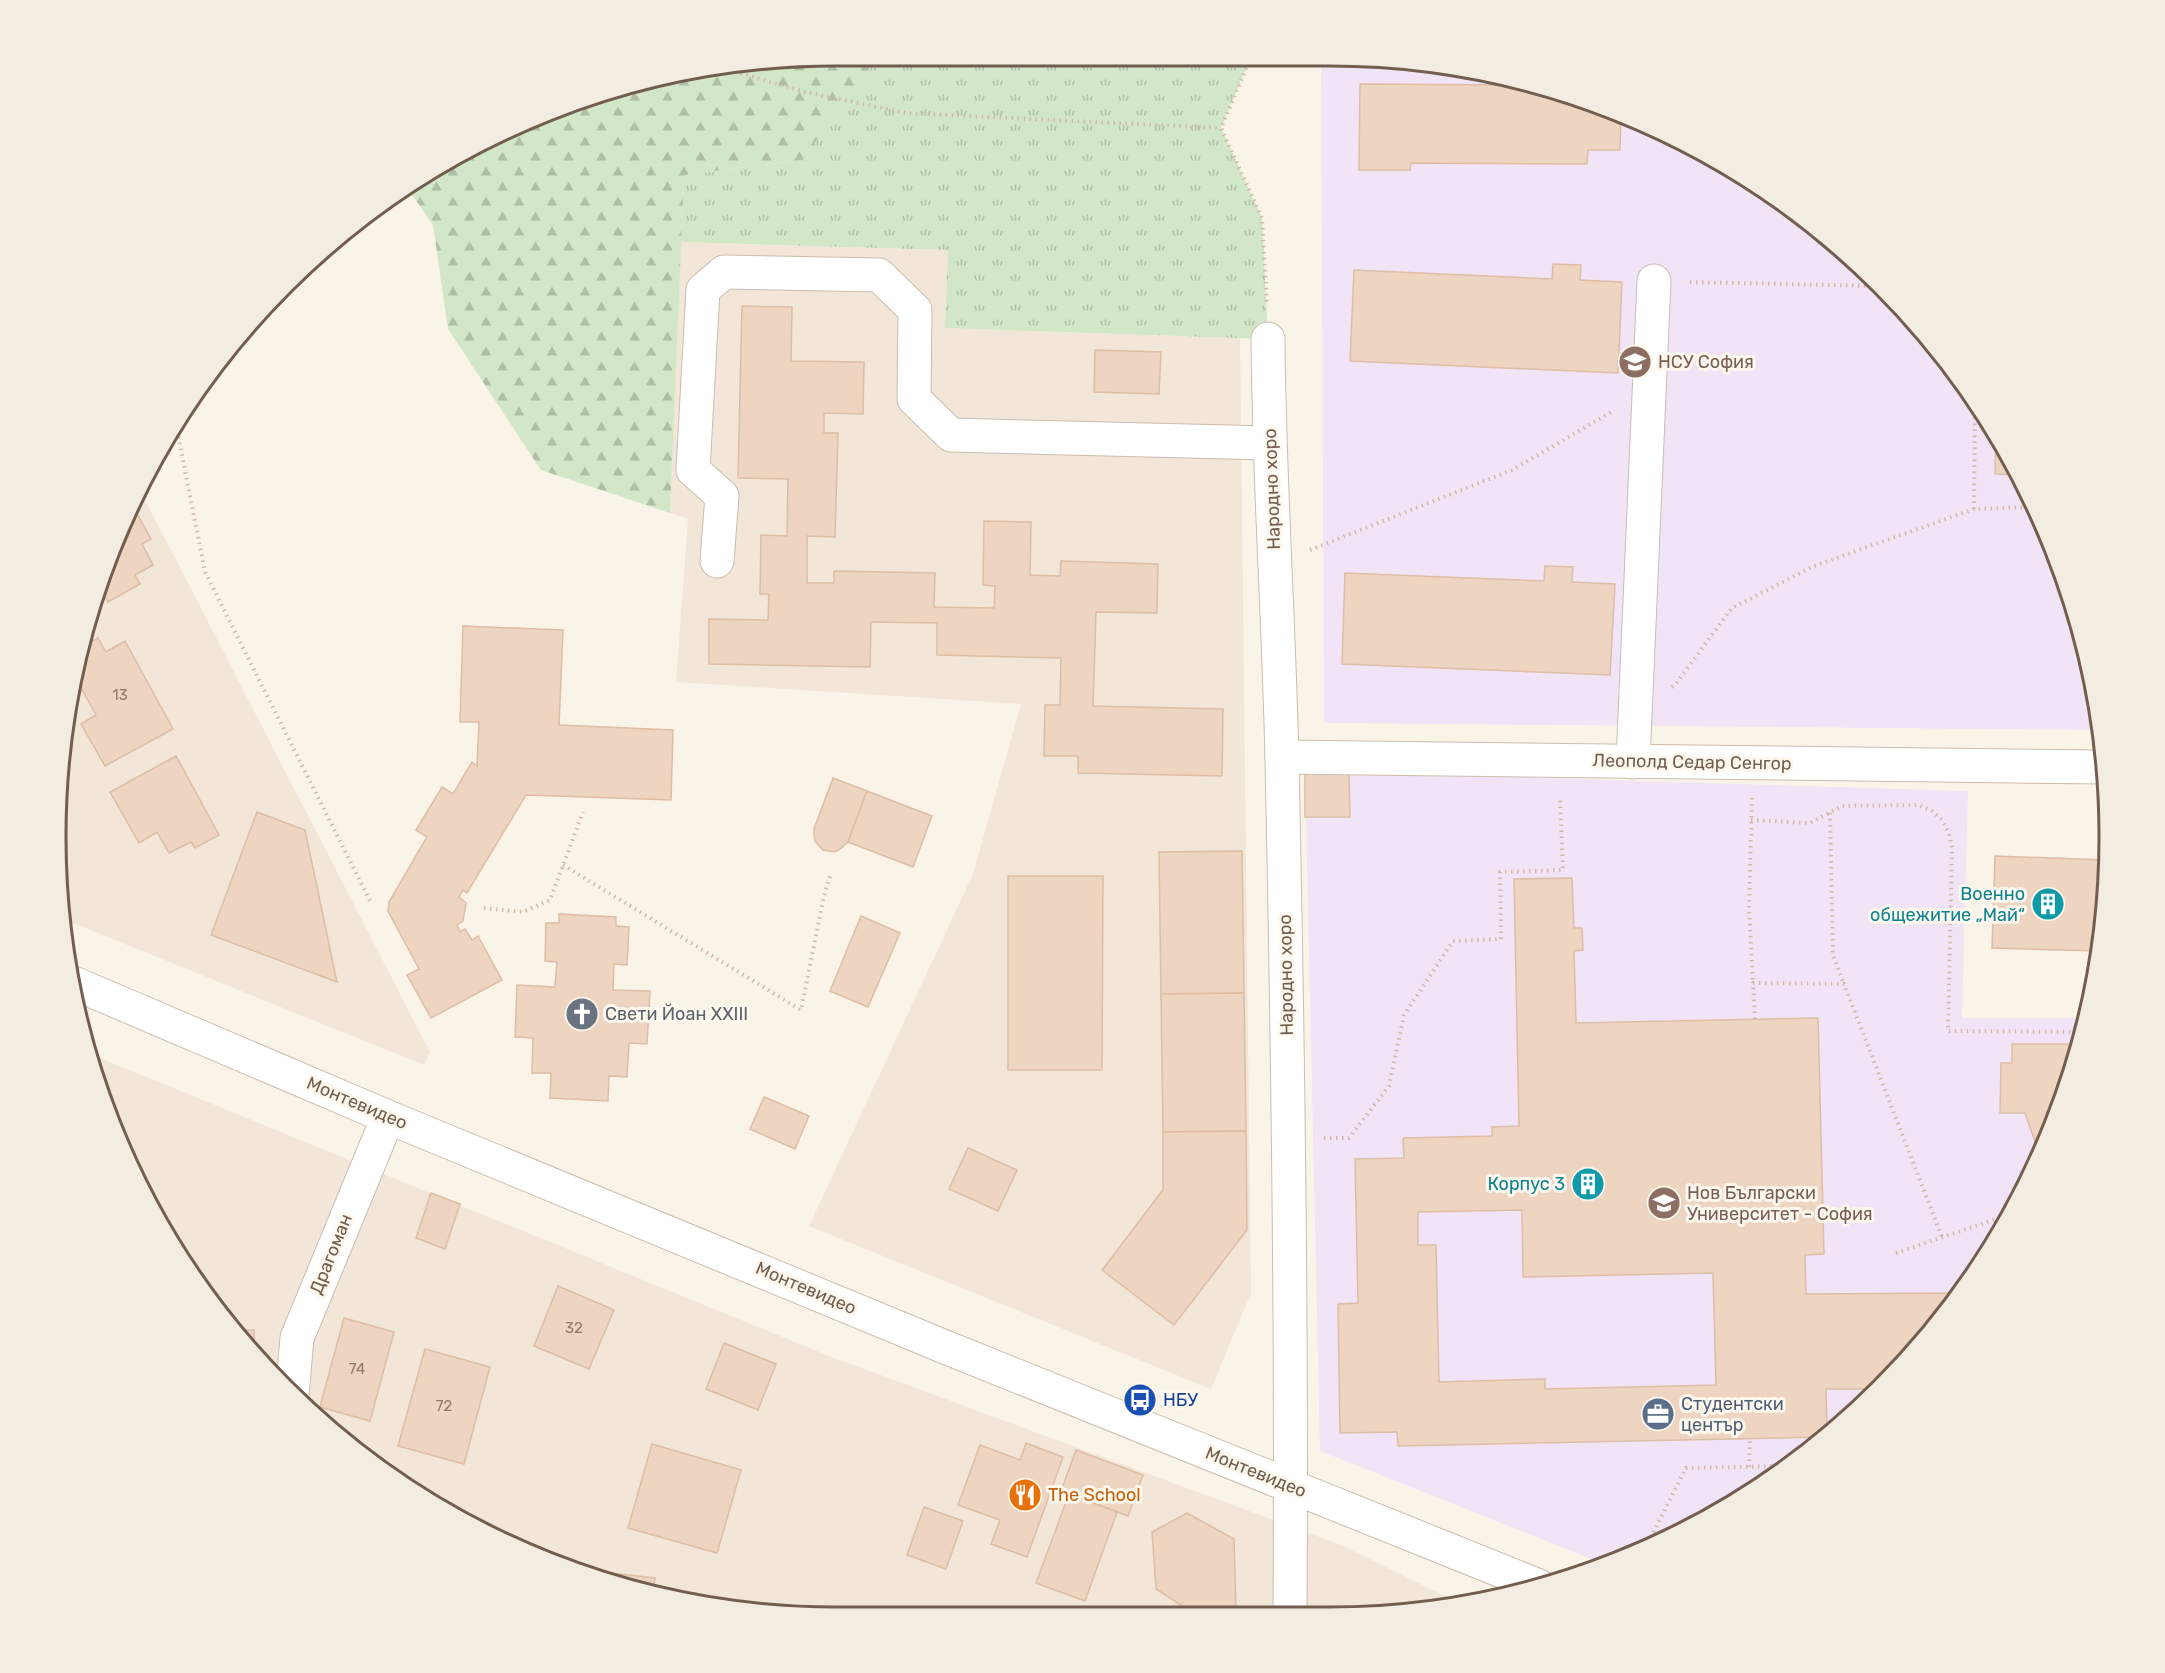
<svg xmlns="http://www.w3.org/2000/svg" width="2165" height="1673" viewBox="0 0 2165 1673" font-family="Rubik,sans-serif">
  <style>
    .residential { fill: #f1e6d7 }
    .education { fill: #f1e4f7 }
    .grass { fill: url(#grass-tufts) }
    .forest { fill: url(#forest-firs) }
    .building { fill: #edd5c2; stroke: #debda4; stroke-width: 1.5; fill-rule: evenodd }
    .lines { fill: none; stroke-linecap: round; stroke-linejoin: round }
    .minor-casing { stroke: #cbbdaf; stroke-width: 35 }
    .path { stroke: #d2b9a5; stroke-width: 4; stroke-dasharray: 1.5 4.5; stroke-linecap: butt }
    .minor { stroke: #fff; stroke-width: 33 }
    .labels { text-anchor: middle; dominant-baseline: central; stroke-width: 6; stroke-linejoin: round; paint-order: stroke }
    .number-label { font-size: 15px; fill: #917b6b }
    .education-label { font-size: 18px; fill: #785e54; stroke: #fdf8ee; text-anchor: start }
    .street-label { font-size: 18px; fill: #725d4e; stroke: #fdf8ee }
    .culture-label { font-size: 18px; fill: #0d838f; stroke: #fdf8ee; text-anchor: end }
    .worship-label { font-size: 18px; fill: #5b616d; stroke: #fdf8ee; text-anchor: start }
    .transit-label { font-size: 18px; fill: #164399; stroke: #fdf8ee; text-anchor: start }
    .service-label { font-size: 18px; fill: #4e5e75; stroke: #fdf8ee; text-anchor: start }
    .food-label { font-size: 18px; fill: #c56008; stroke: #fdf8ee; text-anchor: start }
    .rim { fill: none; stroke: #725d4e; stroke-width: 3 }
  </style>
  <defs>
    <pattern id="grass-tufts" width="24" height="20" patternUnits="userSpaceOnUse" patternTransform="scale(1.5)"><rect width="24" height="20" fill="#d2e7c7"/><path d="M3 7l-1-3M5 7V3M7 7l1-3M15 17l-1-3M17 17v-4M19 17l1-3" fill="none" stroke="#afbea4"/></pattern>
    <pattern id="forest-firs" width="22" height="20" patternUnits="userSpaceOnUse" patternTransform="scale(1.5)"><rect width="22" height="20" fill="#d2e7c7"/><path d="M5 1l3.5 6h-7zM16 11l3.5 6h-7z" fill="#afbea4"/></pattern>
  </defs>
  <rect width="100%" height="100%" fill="#faf4e8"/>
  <g class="residential">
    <path d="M681,242l267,8 -3,78 295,10 11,955 -40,96 -402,-163 164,-352 48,-170 -345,-22 12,-163 -18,-6z"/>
    <path d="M141,492l289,560 -6,13 -361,-146 -6,-32 5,-152 20,-100z"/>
    <path d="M90,1054l739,302 512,189 120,59 -31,7h-696l-149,-35 -182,-90 -119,-97 -97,-119 -90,-183z"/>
  </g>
  <g class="education">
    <path d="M1321,57h58l200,40 95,39 130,81 111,104 63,82 72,135 45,146 4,46 -775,-7z"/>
    <path d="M1349,772l619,19 -6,227h124l-36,118 -72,135 -97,118 -119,97 -158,78 -284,-113 -15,-678z"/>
  </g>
  <path class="grass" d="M879,56l372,1 -30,71 41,90 6,121 -323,-11 3,-78 -267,-8 3,-67 118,-15z"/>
  <path class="forest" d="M836,56h43l-77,104 -118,15 -14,338 -129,-43 -93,-141 -15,-104 -25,-36 38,-29 188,-78z"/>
  <g class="building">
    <path d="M1360,84l161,1 58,12 42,17 -1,36h-32l-1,14 -176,-1 -1,7h-51z"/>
    <path d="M1553,264l28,1 -1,15 42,2 -4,91 -268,-12 4,-91 198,9z"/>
    <path d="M742,306l50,1 -1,54 73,1 -1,52 -39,-1v20h14l-3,104 -28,-1v47h27v-12l101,2 -1,34 60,1 1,-22 -12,-1 1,-64 47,1 -1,53 30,1 1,-15 97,3 -1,49 -61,-1 -3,94 130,3 -1,67 -144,-3v-17h-34l1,-51h15l1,-47 -124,-3v-32l-66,-1 -1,45 -161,-3v-45l59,1 1,-26h-9l1,-59 26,1 1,-57 -50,-1z"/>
    <path d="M1095,350l66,2 -2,42 -65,-2z"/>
    <path d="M1996,436l20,39 -21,-1z"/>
    <path d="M134,508l17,31 -9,5 11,21 -18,10 5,9 -32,18 -6,-9 -3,2z"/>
    <path d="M1545,566l28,1 -1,15 43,2 -5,91 -268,-11 3,-91 199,8z"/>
    <path d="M463,626l100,4 -4,95 114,5 -2,70 -145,-5 -59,98 -4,-3 -4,7 7,6 -3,18 -6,4 3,7 5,-3 7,11 6,-4 24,44 -71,38 -24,-43 12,-6 -31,-58 1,-9 38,-65 -11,-7 26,-43 11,7 19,-32 5,4 2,-44h-19z"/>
    <path d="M98,638l8,14 19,-11 48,88 -68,37 -24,-42 15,-9 -22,-40 5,-27z"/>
    <path d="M176,756l43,79 -24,13 -4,-6 -22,11 -12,-21 -18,11 -29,-51z"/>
    <path d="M1349,772l1,45h-45v-44z"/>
    <path d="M833,778l34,13 -19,51 -9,8 -5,2 -11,-2 -8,-9 -1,-6v-6z"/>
    <path d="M867,791l65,25 -19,51 -65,-25z"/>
    <path d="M257,812l48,18 32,152 -126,-47z"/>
    <path d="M1242,851l2,142 -83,1 -2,-142z"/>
    <path d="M1995,856l112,4 -9,91 -106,-3z"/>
    <path d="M1008,876h95l-1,194h-94z"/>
    <path d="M1572,878l2,50h8l1,22 -9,1 2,72 242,-5 6,236 -19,1 1,39 154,-1 -79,96h-55l1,44 -5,4 -424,9 -1,-14 -57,1 -2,-129 20,-1 -3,-144 49,-1 -1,-20 89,-2v-9l27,-1 -5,-247zM1522,1210l1,67 190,-4 3,112 -171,4v-10l-106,3 -3,-137h-18v-33z"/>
    <path d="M559,914l57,3v9l13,1 -2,38 -13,-1 -1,26 37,1 -3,53 -18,-1 -2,34 -18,-1 -1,25 -58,-3 1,-25h-19l1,-35 -18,-1 2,-52 38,2 2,-25 -12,-1 1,-38h13z"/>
    <path d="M861,916l39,17 -32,74 -38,-16z"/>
    <path d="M1244,993l2,138 -83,1 -2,-138z"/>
    <path d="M2012,1044h66l-28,92 -10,19 -15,-42h-25l1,-50h11z"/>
    <path d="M764,1097l45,19 -14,33 -45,-20z"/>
    <path d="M1246,1131l1,99 -73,95 -72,-55 61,-80v-58z"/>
    <path d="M968,1148l49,22 -19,41 -49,-22z"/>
    <path d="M431,1193l29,11 -15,45 -29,-11z"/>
    <path d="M558,1286l56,24 -25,59 -55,-23z"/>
    <path d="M344,1318l50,14 -24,89 -50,-14z"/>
    <path d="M236,1330h18v22z"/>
    <path d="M724,1343l52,21 -18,46 -52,-21z"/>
    <path d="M425,1349l65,18 -26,97 -66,-18z"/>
    <path d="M1026,1443l37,14 -36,100 -36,-13 9,-24 -42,-15 22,-60 40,15z"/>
    <path d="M652,1444l89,26 -24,83 -89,-25z"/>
    <path d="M1076,1450l67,25 -15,41 -67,-25z"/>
    <path d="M1069,1494l48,18 -32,89 -49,-18z"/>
    <path d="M924,1507l39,14 -17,48 -39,-14z"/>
    <path d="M1187,1513l47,26 2,72h-46l-34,-22 -4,-57z"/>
    <path d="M610,1573l45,5 -2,14 -44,-11z"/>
  </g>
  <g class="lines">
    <defs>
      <g id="minor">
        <path d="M1268,339c1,141 11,281 14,422 6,283 10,566 8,850"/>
        <path d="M717,561l5,-65 -29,-26 10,-180 21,-18 155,3 36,35 -1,89 37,36 318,8"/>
        <path d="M1282,757l821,10"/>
        <path d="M1633,762l21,-481"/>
        <path d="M76,984l312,133 557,230 594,239"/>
        <path d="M292,1395l5,-57 91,-221"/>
      </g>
    </defs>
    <use href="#minor" class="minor-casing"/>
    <g class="path">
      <path d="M1251,57l-30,71 41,90 5,87"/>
      <path d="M729,70l76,22 101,21 315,15"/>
      <path d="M1690,282l188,4"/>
      <path d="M176,425l29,147 165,329"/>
      <path d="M1974,509l1,-110"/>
      <path d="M1310,550l202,-80 101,-59"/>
      <path d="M1672,687l3,-2 57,-77 82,-42 160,-57 60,-2"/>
      <path d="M1752,798l-3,110 4,75"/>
      <path d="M1830,813l3,142 11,29"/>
      <path d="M1751,820l59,3 32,-17 77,-1 13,6 10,9 7,13 3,14 -4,184 133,1"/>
      <path d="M563,865l238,145 23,-114 7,-23"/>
      <path d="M484,908l39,4 27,-12 33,-88"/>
      <path d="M1755,1019l-2,-36 91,1 98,253"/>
      <path d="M1324,1138h25l40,-52 15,-71 49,-74 48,-2 -1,-67 63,-2 -3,-73"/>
      <path d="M1896,1253l112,-38"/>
      <path d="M1749,1467l1,-28"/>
      <path d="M1648,1543l38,-75 101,-2"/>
    </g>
    <use href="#minor" class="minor"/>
  </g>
  <defs>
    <symbol id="school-disc" viewBox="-11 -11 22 22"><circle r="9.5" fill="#8d6e63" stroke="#fdf8ee"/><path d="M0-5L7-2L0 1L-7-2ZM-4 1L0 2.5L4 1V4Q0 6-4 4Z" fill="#fff"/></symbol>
    <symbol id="building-disc" viewBox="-11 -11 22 22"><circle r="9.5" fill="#0f9aa8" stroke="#fdf8ee"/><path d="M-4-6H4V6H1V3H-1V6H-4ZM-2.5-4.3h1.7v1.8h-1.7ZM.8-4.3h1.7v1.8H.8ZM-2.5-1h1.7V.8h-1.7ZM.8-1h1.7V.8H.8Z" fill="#fff"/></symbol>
    <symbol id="church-disc" viewBox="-11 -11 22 22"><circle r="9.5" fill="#6b7280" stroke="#fdf8ee"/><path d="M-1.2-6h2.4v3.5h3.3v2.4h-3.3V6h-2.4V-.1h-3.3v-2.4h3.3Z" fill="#fff"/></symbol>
    <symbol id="university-disc" viewBox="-11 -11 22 22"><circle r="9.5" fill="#8d6e63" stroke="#fdf8ee"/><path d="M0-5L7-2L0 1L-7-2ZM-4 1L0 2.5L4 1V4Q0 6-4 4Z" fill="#fff"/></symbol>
    <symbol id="bus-disc" viewBox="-11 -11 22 22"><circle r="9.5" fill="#1a4fb4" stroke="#fdf8ee"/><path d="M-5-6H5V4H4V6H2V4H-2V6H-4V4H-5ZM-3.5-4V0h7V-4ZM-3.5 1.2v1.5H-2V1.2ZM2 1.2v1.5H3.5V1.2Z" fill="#fff"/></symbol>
    <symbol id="office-disc" viewBox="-11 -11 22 22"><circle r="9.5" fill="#5c6f8a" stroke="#fdf8ee"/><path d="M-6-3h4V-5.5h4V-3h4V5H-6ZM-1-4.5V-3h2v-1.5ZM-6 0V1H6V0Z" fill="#fff"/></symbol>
    <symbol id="restaurant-disc" viewBox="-11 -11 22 22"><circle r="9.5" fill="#e8710a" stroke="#fdf8ee"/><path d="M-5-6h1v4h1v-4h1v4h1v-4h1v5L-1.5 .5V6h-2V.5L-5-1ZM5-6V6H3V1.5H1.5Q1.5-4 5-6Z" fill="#fff"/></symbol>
  </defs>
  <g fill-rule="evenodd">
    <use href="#school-disc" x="1616" y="343" width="38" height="38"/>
    <use href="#building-disc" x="2029" y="885" width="38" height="38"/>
    <use href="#church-disc" x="563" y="995" width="38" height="38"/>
    <use href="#building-disc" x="1569" y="1165" width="38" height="38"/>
    <use href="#university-disc" x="1645" y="1184" width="38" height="38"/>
    <use href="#bus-disc" x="1121" y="1381" width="38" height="38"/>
    <use href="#office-disc" x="1639" y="1395" width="38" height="38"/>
    <use href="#restaurant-disc" x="1006" y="1476" width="38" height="38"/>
  </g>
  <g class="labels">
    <g class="number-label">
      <text x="120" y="695">13</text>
      <text x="574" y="1328">32</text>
      <text x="357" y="1369">74</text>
      <text x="444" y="1406">72</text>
    </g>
    <g class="education-label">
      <text x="1658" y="362">НСУ София</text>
      <text x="1687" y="1193">Нов Български<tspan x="1687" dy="21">Университет - София</tspan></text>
    </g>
    <g class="street-label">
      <text transform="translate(1272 489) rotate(-92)">Народно хоро</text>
      <text transform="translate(1692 762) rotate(1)">Леополд Седар Сенгор</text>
      <text transform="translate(1286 975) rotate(-91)">Народно хоро</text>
      <text transform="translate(357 1103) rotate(23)">Монтевидео</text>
      <text transform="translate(331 1254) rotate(-68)">Драгоман</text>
      <text transform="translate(806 1288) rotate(23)">Монтевидео</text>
      <text transform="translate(1256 1472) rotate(22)">Монтевидео</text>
    </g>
    <g class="culture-label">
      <text x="2025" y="894">Военно<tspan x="2025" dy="21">общежитие „Май“</tspan></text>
      <text x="1565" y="1184">Корпус 3</text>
    </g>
    <g class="worship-label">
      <text x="605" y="1014">Свети Йоан XXIII</text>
    </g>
    <g class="transit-label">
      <text x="1163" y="1400">НБУ</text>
    </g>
    <g class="service-label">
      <text x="1681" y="1404">Студентски<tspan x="1681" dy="21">център</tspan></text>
    </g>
    <g class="food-label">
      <text x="1048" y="1495">The School</text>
    </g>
  </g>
  <path d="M0 0H2165V1673H0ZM836 66H1329A770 770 0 0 1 2099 836V837A770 770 0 0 1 1329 1607H836A770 770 0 0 1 66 837V836A770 770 0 0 1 836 66Z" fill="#f2ece1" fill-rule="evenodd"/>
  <path class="rim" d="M836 66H1329A770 770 0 0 1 2099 836V837A770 770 0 0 1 1329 1607H836A770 770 0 0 1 66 837V836A770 770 0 0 1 836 66Z"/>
</svg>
